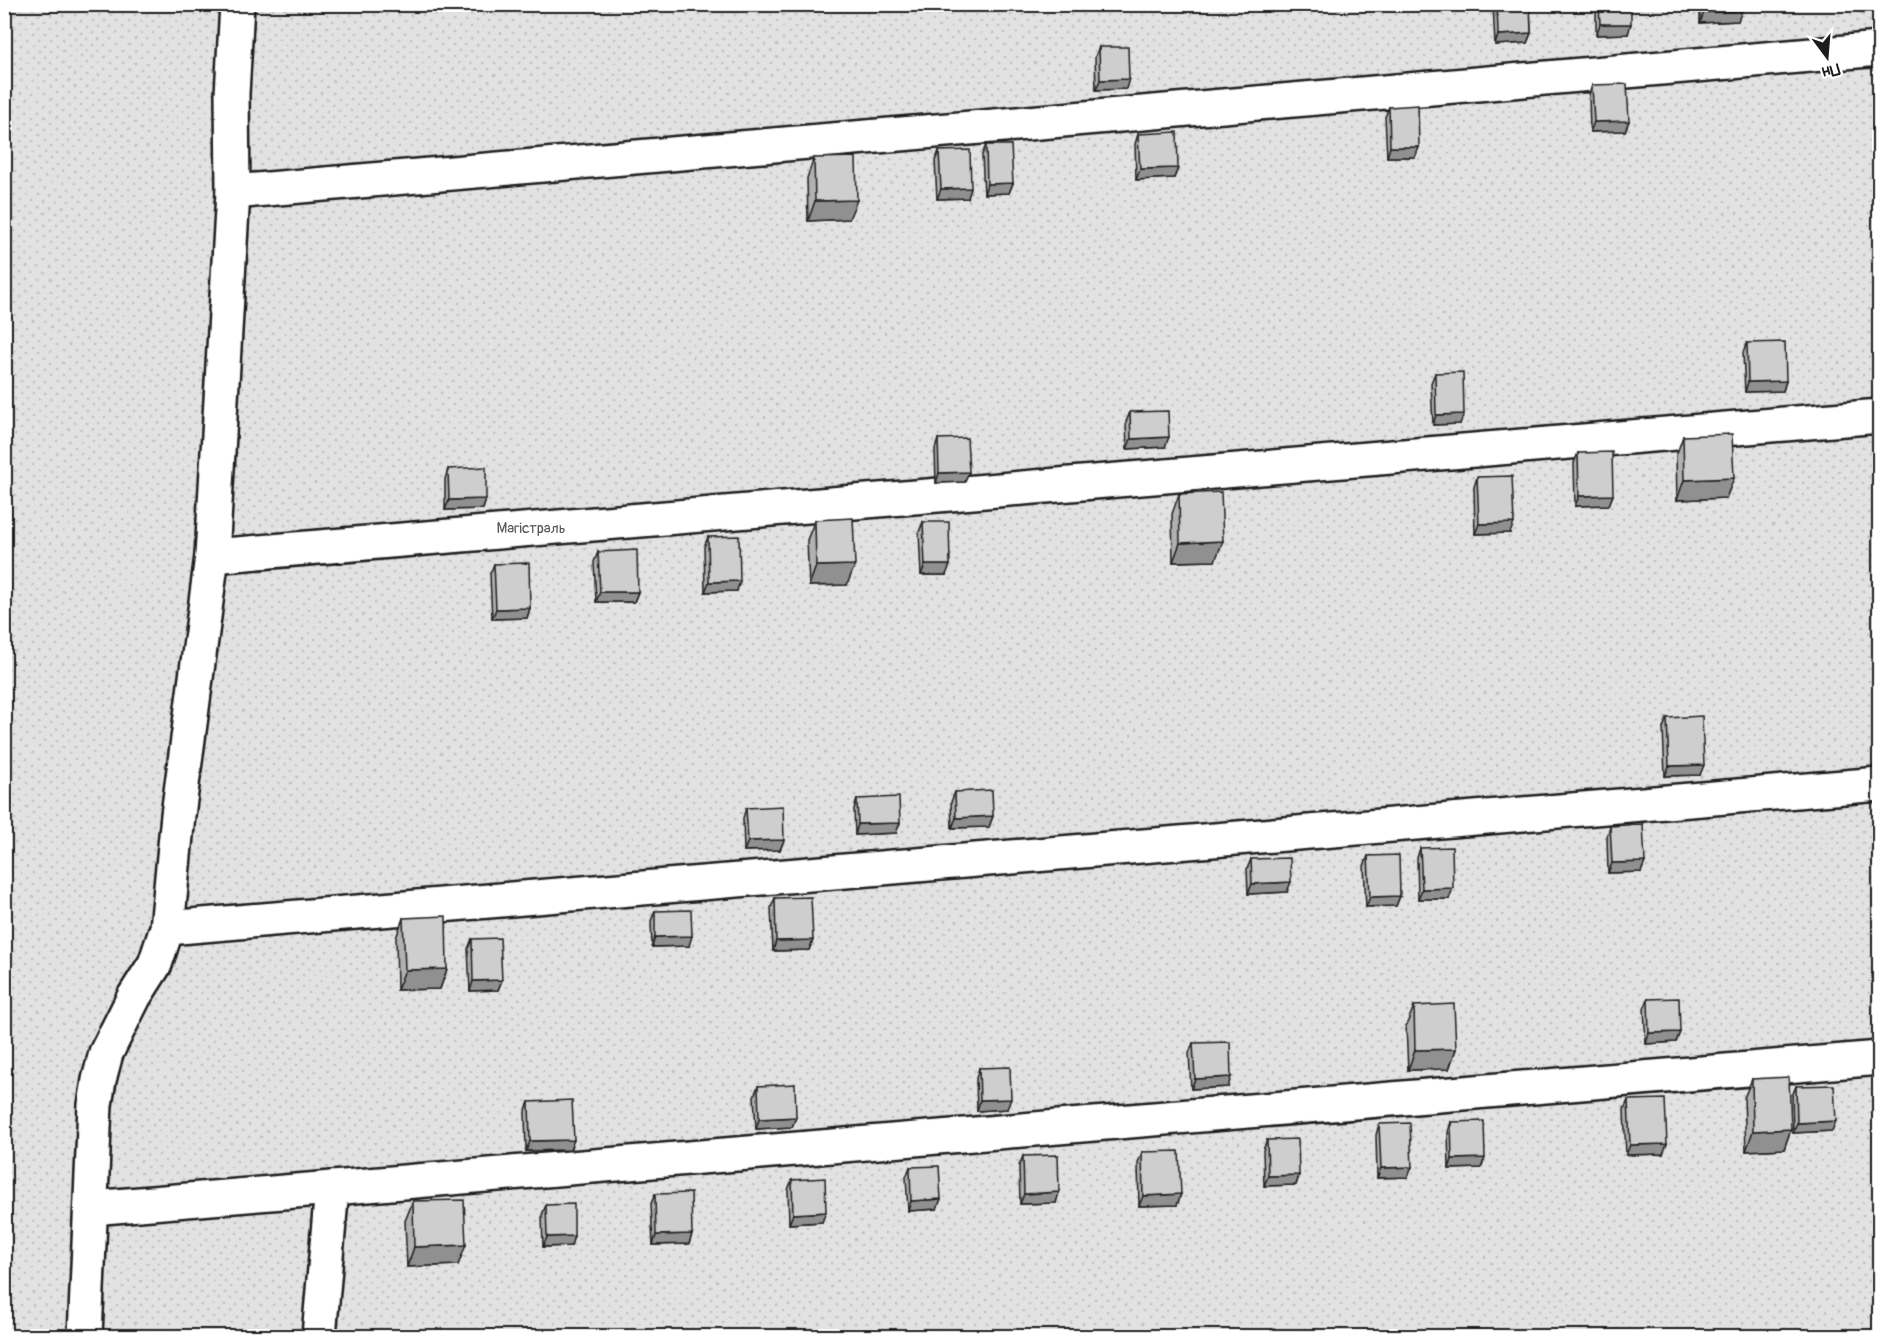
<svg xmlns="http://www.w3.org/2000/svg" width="1884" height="1341" viewBox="0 0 1884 1341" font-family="Pangolin,sans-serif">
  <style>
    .garden { fill: url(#garden-dots); stroke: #7f7f7f; stroke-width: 1.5 }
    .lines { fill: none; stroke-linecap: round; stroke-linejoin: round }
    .minor-casing { stroke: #1c1c1c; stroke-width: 38 }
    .minor { stroke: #fff; stroke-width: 33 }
    .wall { fill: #b1b1b1; stroke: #1c1c1c; stroke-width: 1.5 }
    .shaded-wall { fill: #909090; stroke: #1c1c1c; stroke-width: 1.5 }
    .building { fill: #cecece; stroke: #1c1c1c; stroke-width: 1.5 }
    .labels { text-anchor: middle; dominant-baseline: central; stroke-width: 4.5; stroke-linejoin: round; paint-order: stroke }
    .park-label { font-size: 15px; fill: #575757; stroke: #fff }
  </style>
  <defs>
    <pattern id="garden-dots" width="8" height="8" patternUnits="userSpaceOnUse" patternTransform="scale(1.5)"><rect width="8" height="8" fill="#e2e2e2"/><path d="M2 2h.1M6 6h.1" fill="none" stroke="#c1c1c1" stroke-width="1.8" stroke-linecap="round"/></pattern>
  </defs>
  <rect width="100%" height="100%" fill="#fff"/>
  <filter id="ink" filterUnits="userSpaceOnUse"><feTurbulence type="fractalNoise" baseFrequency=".0167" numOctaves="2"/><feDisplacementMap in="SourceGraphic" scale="12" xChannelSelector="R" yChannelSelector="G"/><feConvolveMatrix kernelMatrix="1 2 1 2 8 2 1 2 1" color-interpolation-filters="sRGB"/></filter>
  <g filter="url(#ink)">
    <rect class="garden" x="5" y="5" width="1874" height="1331"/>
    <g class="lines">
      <defs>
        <g id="minor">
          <path d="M233,192l1647,-143"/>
          <path d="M212,556l1668,-140"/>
          <path d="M167,928l1713,-144"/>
          <path d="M91,1208l241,-20"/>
          <path d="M85,1336l10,-231 4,-25 7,-27 28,-56 21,-33 12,-36 11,-113 34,-259 21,-364 -1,-98 5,-90"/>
          <path d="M319,1336l13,-148 1548,-130"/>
        </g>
      </defs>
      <use href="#minor" class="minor-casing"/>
      <use href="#minor" class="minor"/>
    </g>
    <g class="wall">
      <path d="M1493,4h37l1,29 -4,10 -32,2z"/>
      <path d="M1596,4h35l-3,30 -32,1z"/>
      <path d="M1700,4h41l-3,17 -38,2z"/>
      <path d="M1099,47l27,42 -30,1 -1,-33z"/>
      <path d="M1592,85l37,36 -4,10 -35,1 -1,-37z"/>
      <path d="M1389,107l30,40 -4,10h-28l-2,-40z"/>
      <path d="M1138,134l40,34 -4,10 -38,2 -1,-36z"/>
      <path d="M986,145l27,38 -4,10 -25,1 -2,-39z"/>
      <path d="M939,151l29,47 -31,1 -2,-38z"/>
      <path d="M814,158l35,61 -41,2 -1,-43z"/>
      <path d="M1747,343l39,38 -3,10 -38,1 -2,-39z"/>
      <path d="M1435,373l25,51 -27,1 -2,-42z"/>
      <path d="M1130,412l35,35 -38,2 -1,-27z"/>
      <path d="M1683,436l51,42 -8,20 -49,2 -1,-44z"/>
      <path d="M938,439l27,43 -29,1 -1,-34z"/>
      <path d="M1578,453l35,42 -4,10 -34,1 -1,-43z"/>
      <path d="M448,469l38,30 -3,10 -38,1v-31z"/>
      <path d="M1477,477l33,56 -35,1 -1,-47z"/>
      <path d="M1179,494l36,67 -42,1 -1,-48z"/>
      <path d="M815,520l32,65 -38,1 -2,-46z"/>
      <path d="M923,522l23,53h-25l-2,-43z"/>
      <path d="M708,537l29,54 -32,1 -1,-45z"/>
      <path d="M598,552l40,40 -4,10h-38l-2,-40z"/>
      <path d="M494,564l36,44 -3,10 -35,1 -2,-45z"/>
      <path d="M1667,718l33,57 -35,1 -2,-48z"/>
      <path d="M955,792l38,24 -4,11 -37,1 -1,-26z"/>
      <path d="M857,799l39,34 -41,2 -1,-26z"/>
      <path d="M746,808l38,32 -4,10 -36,1 -1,-33z"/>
      <path d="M1610,826l35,36 -4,10 -33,1 -1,-37z"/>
      <path d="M1420,848l29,51h-31l-1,-41z"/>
      <path d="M1368,856l32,40 -4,10 -30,1 -2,-41z"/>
      <path d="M1251,859l36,33 -39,2 -1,-25z"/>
      <path d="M775,898l38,42 -4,10 -36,1 -2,-43z"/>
      <path d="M655,911l34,35 -37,1 -1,-26z"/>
      <path d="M403,918l44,51 -7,20 -43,1 -1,-52z"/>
      <path d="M472,939l30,41 -4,10 -28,1 -2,-42z"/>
      <path d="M1648,999l32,33 -4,10 -30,2 -2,-35z"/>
      <path d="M1414,1006l42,43 -7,20 -41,1 -2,-44z"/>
      <path d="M1193,1043l35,44 -37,2 -2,-36z"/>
      <path d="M979,1068l28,41 -30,2 -1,-33z"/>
      <path d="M1752,1079l39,50 -7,20 -38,2 -2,-53z"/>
      <path d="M758,1086l38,31 -4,10 -36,2 -2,-33z"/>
      <path d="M1796,1086l36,45 -39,2 -1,-37z"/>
      <path d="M1628,1100l35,54 -37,1 -2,-45z"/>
      <path d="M529,1102l41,48 -44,1 -1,-39z"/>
      <path d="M1451,1122l30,46 -32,1 -1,-37z"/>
      <path d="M1379,1124l29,53 -31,1 -1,-43z"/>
      <path d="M1267,1140l32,35 -3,10 -32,1 -1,-36z"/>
      <path d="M1142,1152l39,42 -4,11 -38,1 -1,-43z"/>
      <path d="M1023,1156l36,36 -3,11 -36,1 -1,-38z"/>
      <path d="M910,1167l27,42 -29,2 -2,-34z"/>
      <path d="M792,1180l30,42 -33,2 -1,-34z"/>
      <path d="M655,1194l37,40 -3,10 -36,1 -2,-41z"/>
      <path d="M413,1201l45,64 -51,2 -2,-46z"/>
      <path d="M546,1205l25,41 -28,1 -1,-32z"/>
    </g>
    <g class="shaded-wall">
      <path d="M1861,4h19v7l-21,1z"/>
      <path d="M1742,11l-4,10 -38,2 4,-11z"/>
      <path d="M1600,24h31l-3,10 -32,1z"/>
      <path d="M1531,33l-4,10 -32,2 3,-10z"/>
      <path d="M1129,79l-3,10 -30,1 4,-10z"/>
      <path d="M1629,121l-4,10 -35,1 4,-10z"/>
      <path d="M1390,147h29l-4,10h-28z"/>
      <path d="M1178,168l-4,10 -38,2 4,-11z"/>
      <path d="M1013,183l-4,10 -25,1 3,-10z"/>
      <path d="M971,188l-3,10 -31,1 4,-10z"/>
      <path d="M857,200l-8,19 -41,2 7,-20z"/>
      <path d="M1786,381l-3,10 -38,1 3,-10z"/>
      <path d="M1464,414l-4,10 -27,1 3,-10z"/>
      <path d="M1169,437l-4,10 -38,2 4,-10z"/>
      <path d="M969,472l-4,10 -29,1 3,-10z"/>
      <path d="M1734,478l-8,20 -49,2 7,-20z"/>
      <path d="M1613,495l-4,10 -34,1 4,-10z"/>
      <path d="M486,499l-3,10 -38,1 4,-10z"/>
      <path d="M1514,523l-4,10 -35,1 4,-10z"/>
      <path d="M1223,541l-8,20 -42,1 7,-19z"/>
      <path d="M855,565l-8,20 -38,1 7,-20z"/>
      <path d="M925,565h25l-4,10h-25z"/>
      <path d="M740,581l-3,10 -32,1 4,-10z"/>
      <path d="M600,592h38l-4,10h-38z"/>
      <path d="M530,608l-3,10 -35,1 4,-10z"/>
      <path d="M1704,765l-4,10 -35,1 4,-10z"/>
      <path d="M993,816l-4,11 -37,1 4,-10z"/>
      <path d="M900,823l-4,10 -41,2 3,-11z"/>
      <path d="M784,840l-4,10 -36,1 4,-10z"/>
      <path d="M1645,862l-4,10 -33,1 4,-10z"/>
      <path d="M1291,882l-4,10 -39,2 4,-10z"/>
      <path d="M1453,888l-4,11h-31l4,-10z"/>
      <path d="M1400,896l-4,10 -30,1 4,-10z"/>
      <path d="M692,936l-3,10 -37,1 3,-10z"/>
      <path d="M813,940l-4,10 -36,1 3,-10z"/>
      <path d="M447,969l-7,20 -43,1 8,-20z"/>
      <path d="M502,980l-4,10 -28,1 3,-10z"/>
      <path d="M1680,1032l-4,10 -30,2 3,-11z"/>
      <path d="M1456,1049l-7,20 -41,1 7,-20z"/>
      <path d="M1231,1077l-3,10 -37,2 4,-10z"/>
      <path d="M1011,1099l-4,10 -30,2 3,-11z"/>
      <path d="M796,1117l-4,10 -36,2 3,-10z"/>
      <path d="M1836,1121l-4,10 -39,2 4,-10z"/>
      <path d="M1791,1129l-7,20 -38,2 7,-20z"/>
      <path d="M574,1140l-4,10 -44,1 4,-10z"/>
      <path d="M1667,1144l-4,10 -37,1 4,-10z"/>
      <path d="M1485,1158l-4,10 -32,1 3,-10z"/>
      <path d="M1412,1167l-4,10 -31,1 4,-10z"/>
      <path d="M1299,1175l-3,10 -32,1 4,-10z"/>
      <path d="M1059,1192l-3,11 -36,1 4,-10z"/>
      <path d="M1181,1194l-4,11 -38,1 4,-10z"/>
      <path d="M941,1199l-4,10 -29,2 3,-10z"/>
      <path d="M826,1212l-4,10 -33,2 4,-10z"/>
      <path d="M692,1234l-3,10 -36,1 3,-10z"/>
      <path d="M574,1236l-3,10 -28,1 4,-10z"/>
      <path d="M466,1245l-8,20 -51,2 7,-20z"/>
    </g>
    <g class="building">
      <path d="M1497,4h33l1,29 -33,2z"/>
      <path d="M1599,4h32v20h-31z"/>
      <path d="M1704,4h37l1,7 -38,1z"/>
      <path d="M1099,47h29l1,32 -29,1z"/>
      <path d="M1627,84l2,37 -35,1 -2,-37z"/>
      <path d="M1418,105l1,42h-29l-1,-40z"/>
      <path d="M1177,132l1,36 -38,1 -2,-35z"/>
      <path d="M986,145h25l2,38 -26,1z"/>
      <path d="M970,150l1,38 -30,1 -2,-38z"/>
      <path d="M856,157l1,43 -42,1 -1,-43z"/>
      <path d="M1785,342l1,39 -38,1 -1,-39z"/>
      <path d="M1463,372l1,42 -28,1 -1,-42z"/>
      <path d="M1168,411l1,26 -38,2 -1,-27z"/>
      <path d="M1732,434l2,44 -50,2 -1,-44z"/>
      <path d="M967,438l2,34 -30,1 -1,-34z"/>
      <path d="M1612,452l1,43 -34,1 -1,-43z"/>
      <path d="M486,467v32l-37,1 -1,-31z"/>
      <path d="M1512,476l2,47 -35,1 -2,-47z"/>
      <path d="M1221,492l2,49 -43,2 -1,-49z"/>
      <path d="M853,518l2,47 -39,1 -1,-46z"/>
      <path d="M923,522h26l1,43h-25z"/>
      <path d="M739,536l1,45 -31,1 -1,-45z"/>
      <path d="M637,550l1,42h-38l-2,-40z"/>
      <path d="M529,563l1,45 -34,1 -2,-45z"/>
      <path d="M1702,716l2,49 -35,1 -2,-48z"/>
      <path d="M992,790l1,26 -37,2 -1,-26z"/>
      <path d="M899,797l1,26 -42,1 -1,-25z"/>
      <path d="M783,806l1,34 -36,1 -2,-33z"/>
      <path d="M1643,824l2,38 -33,1 -2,-37z"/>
      <path d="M1452,847l1,41 -31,1 -2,-41z"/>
      <path d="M1399,855l1,41 -30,1 -2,-41z"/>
      <path d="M1290,858l1,24 -39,2 -1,-25z"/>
      <path d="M811,897l2,43 -37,1 -1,-43z"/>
      <path d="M691,910l1,26 -37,1v-26z"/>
      <path d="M446,916l1,53 -42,1 -2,-52z"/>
      <path d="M500,938l2,42 -29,1 -1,-42z"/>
      <path d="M1679,998l1,34 -31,1 -1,-34z"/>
      <path d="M1454,1004l2,45 -41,1 -1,-44z"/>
      <path d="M1230,1042l1,35 -36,2 -2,-36z"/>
      <path d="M1010,1067l1,32 -31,1 -1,-32z"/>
      <path d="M1789,1077l2,52 -38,2 -1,-52z"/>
      <path d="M795,1084l1,33 -37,2 -1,-33z"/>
      <path d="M1834,1085l2,36 -39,2 -1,-37z"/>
      <path d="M1665,1099l2,45 -37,1 -2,-45z"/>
      <path d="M572,1100l2,40 -44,1 -1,-39z"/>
      <path d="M1484,1121l1,37 -33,1 -1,-37z"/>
      <path d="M1410,1123l2,44 -31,1 -2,-44z"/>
      <path d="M1298,1139l1,36 -31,1 -1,-36z"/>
      <path d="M1179,1151l2,43 -38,2 -1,-44z"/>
      <path d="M1058,1155l1,37 -35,2 -1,-38z"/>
      <path d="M939,1166l2,33 -30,2 -1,-34z"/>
      <path d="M825,1178l1,34 -33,2 -1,-34z"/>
      <path d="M691,1193l1,41 -36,1 -1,-41z"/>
      <path d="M464,1200l2,45 -52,2 -1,-46z"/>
      <path d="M574,1204v32l-27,1 -1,-32z"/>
    </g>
  </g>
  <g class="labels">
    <g class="park-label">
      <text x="531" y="528">Магістраль</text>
    </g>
  </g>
  <rect width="1884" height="1341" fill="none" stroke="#fff" stroke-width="24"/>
  <rect x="12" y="12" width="1860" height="1317" fill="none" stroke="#1c1c1c" stroke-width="2" filter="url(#ink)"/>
  <g transform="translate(1827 57) rotate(164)" stroke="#ffffff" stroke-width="4.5" paint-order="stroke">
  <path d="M0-4.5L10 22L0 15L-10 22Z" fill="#1c1c1c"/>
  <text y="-9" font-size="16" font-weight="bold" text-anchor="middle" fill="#1c1c1c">Пн</text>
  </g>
</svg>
